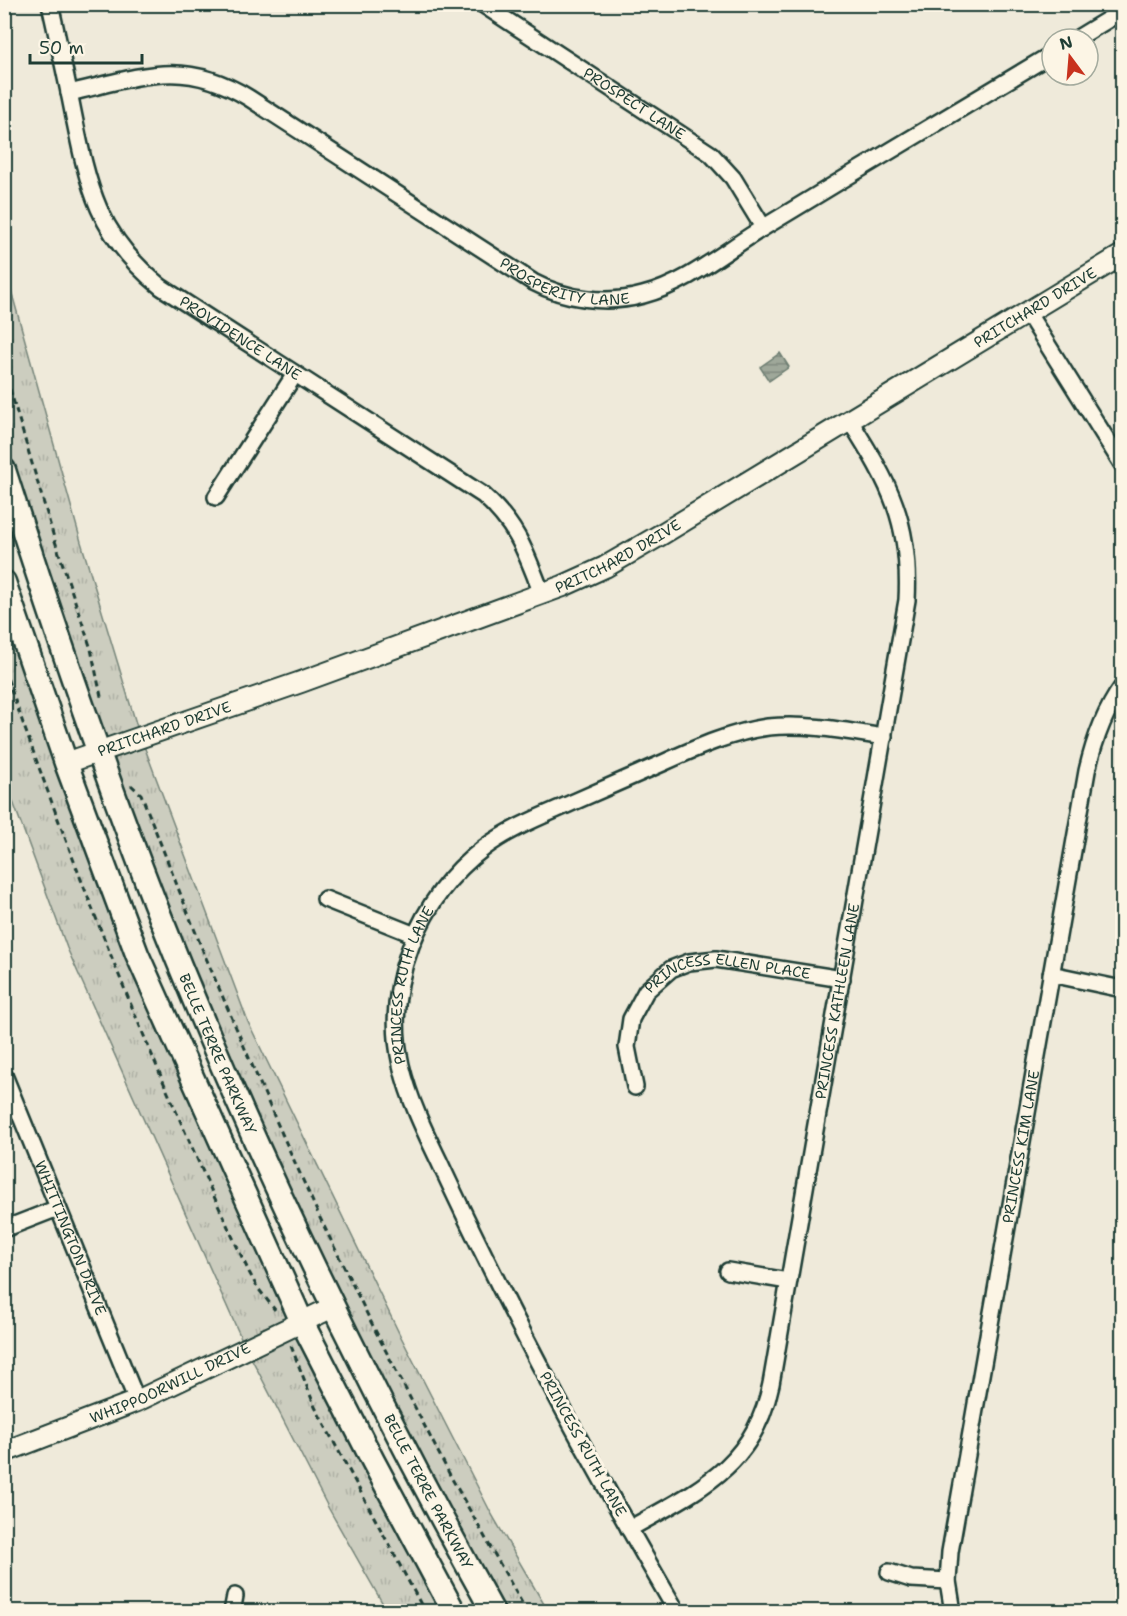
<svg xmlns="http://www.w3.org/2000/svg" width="1127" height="1616" viewBox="0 0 1127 1616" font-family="'Shantell Sans',sans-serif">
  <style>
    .grass { fill: url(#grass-tufts); stroke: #76857a; stroke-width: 1.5 }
    .water { fill: url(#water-rules); stroke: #6c7d71; stroke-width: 1.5 }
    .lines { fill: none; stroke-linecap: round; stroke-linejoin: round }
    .minor-casing { stroke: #1f3d34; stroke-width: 20 }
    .tertiary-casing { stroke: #1f3d34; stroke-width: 24 }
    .secondary-casing { stroke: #1f3d34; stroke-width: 27 }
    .path { stroke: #1f3d34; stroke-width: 3; stroke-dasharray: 6 4.5; stroke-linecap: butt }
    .minor { stroke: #fcf5e5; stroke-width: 15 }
    .tertiary { stroke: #fcf5e5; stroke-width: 20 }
    .secondary { stroke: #fcf5e5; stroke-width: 22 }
    .labels { text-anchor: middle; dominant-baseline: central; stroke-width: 6; stroke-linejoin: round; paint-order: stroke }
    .street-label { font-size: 15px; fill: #1f3d34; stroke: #fcf5e5 }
  </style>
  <defs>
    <pattern id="grass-tufts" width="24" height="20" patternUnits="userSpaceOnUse" patternTransform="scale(1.5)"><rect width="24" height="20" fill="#cccdbf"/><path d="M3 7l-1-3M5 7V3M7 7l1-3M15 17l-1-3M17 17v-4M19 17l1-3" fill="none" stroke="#afb1a5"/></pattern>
    <pattern id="water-rules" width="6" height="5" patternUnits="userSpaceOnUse" patternTransform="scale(1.5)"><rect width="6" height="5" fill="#9fa89a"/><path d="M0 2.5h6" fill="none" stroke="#818a7e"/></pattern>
  </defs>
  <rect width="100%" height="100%" fill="#efeada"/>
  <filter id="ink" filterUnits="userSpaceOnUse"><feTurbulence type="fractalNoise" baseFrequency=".0167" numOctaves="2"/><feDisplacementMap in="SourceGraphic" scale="12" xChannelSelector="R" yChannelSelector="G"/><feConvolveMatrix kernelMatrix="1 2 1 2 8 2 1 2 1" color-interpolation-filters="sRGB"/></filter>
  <g filter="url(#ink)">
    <g class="grass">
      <path d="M4,265l77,277 57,188 110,292 151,311 92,180 57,98h-46l-177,-336 -156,-358 -133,-370 -31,-104z"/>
      <path d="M4,611l44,128 397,872h-58l-58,-102 -87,-169 -175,-392 -62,-168z"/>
    </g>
    <path class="water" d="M780,353l9,14 -20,14 -9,-14z"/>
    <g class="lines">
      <defs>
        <g id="minor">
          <path id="s1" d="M50,4c8,36 16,72 23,108 15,75 25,124 88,175l322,208c35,31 43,58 59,99"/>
          <path id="s2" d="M482,4l229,150 22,24 30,49"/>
          <path d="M1076,39l46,-28"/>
          <path id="s3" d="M69,93c70,-16 114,-36 180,5l284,184c32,17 74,23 110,13 46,-12 84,-46 123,-69 95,-58 191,-115 286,-172"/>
          <path d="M1027,312l95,152"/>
          <path d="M216,497l79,-123"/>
          <path d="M325,899l90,36"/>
          <path d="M1051,974l71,15"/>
          <path id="s4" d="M4,1075l133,326"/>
          <path id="s5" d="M635,1087l-8,-40 4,-28 15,-28 25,-22 18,-7 27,-3 126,20"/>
          <path d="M4,1229l54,-21"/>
          <path d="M728,1271l60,10"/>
          <path id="s6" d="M629,1529c67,-38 125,-61 142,-145l136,-784c4,-77 -17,-116 -57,-179"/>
          <path d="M889,1572l22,7 37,2"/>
          <path d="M232,1612l3,-16"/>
          <path id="s7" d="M677,1612c-64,-110 -126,-221 -182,-335 -19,-38 -38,-77 -56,-116 -15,-31 -30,-62 -38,-96 -18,-80 18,-168 83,-217 28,-21 61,-33 92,-47 30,-13 59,-26 89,-39 33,-15 67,-30 103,-35 39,-4 78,4 116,10"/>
          <path id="s8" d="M953,1612l-5,-31 2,-29 137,-781c7,-30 17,-59 35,-84"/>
        </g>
        <g id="tertiary">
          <path id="s9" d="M66,763l235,-81 262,-96 42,-19 57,-33 460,-279"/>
          <path id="s10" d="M4,1452l133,-51 196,-94"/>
        </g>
        <g id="secondary">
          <path id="s11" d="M4,470c46,145 95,289 150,431 96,244 211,481 339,711"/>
          <path d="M4,582l62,181 71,191 165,368 71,139 81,151"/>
        </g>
      </defs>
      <use href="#minor" class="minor-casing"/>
      <use href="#tertiary" class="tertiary-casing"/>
      <use href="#secondary" class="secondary-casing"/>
      <g class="path">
        <path d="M4,369l51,172 36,108 11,52"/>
        <path d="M4,669c71,205 152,406 245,603l8,15 18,23"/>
        <path d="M131,785l10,9 62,157 71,165 46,102 54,110 77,149 76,135"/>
        <path d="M291,1346l24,61 110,205"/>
      </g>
      <use href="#minor" class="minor"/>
      <use href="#tertiary" class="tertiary"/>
      <use href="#secondary" class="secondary"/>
    </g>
  </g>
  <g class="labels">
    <g class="street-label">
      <text stroke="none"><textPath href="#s2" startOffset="182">PROSPECT LANE</textPath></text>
      <text stroke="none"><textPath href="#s3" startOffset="556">PROSPERITY LANE</textPath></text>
      <text stroke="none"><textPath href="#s9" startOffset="1076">PRITCHARD DRIVE</textPath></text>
      <text stroke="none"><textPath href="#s1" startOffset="406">PROVIDENCE LANE</textPath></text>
      <text stroke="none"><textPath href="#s9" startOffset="590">PRITCHARD DRIVE</textPath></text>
      <text stroke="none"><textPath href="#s9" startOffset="104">PRITCHARD DRIVE</textPath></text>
      <text stroke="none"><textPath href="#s5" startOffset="189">PRINCESS ELLEN PLACE</textPath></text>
      <text stroke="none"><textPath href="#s7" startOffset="696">PRINCESS RUTH LANE</textPath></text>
      <text stroke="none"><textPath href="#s6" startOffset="600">PRINCESS KATHLEEN LANE</textPath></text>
      <text stroke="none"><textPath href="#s11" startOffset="622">BELLE TERRE PARKWAY</textPath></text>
      <text stroke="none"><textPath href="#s8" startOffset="472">PRINCESS KIM LANE</textPath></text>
      <text stroke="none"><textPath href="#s4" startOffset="176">WHITTINGTON DRIVE</textPath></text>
      <text stroke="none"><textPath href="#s10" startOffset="180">WHIPPOORWILL DRIVE</textPath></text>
      <text transform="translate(583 1444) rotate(61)">PRINCESS RUTH LANE</text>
      <text stroke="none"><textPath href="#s11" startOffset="1108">BELLE TERRE PARKWAY</textPath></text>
    </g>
  </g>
  <rect width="1127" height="1616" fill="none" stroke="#fcf5e5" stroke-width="24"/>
  <rect x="12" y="12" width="1103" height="1592" fill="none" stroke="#1f3d34" stroke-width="2" filter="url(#ink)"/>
  <g transform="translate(1070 57) rotate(344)"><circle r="28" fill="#fcf5e5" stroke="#a4ab9e" stroke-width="1.5"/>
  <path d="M0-4.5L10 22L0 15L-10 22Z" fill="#c8321e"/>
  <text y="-9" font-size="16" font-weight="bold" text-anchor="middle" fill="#1f3d34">N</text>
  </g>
  <path d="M30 54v9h112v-9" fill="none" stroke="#1f3d34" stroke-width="3"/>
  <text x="39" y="54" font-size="18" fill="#1f3d34" stroke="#fcf5e5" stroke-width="4.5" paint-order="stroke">50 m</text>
</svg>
